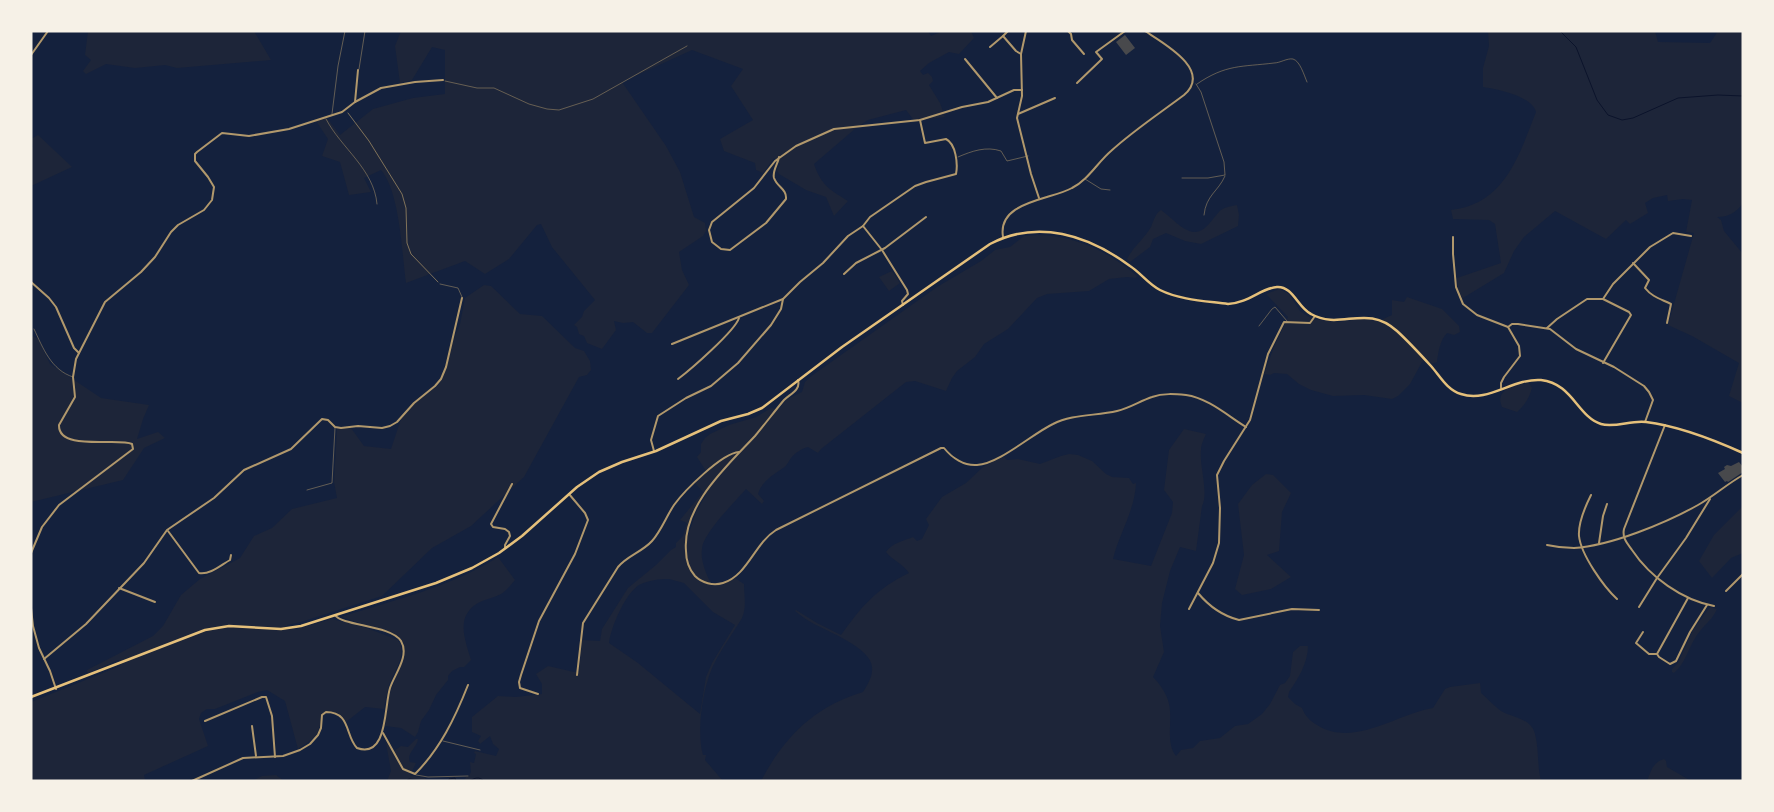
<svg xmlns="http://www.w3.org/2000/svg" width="1774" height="812" viewBox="0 0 1774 812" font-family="Cabin,sans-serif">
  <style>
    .green { fill: #1d2539; fill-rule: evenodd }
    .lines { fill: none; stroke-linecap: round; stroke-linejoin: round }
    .stream { stroke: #0b132b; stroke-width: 1 }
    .building { fill: #48494c }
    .path { stroke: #e5c07b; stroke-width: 0.5 }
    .service { stroke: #b1986c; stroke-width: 0.5 }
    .minor { stroke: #b1986c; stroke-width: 2 }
    .secondary { stroke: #e5c07b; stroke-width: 2.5 }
  </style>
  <rect width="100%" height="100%" fill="#14213d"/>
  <g class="green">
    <path d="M88,31h166l17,29 -94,8 -12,-3 -30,3 -29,-4 -20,10 -3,-3 8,-11 -6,-5z"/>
    <path d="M401,31h527l3,5 12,-5h28l3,7 -15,16 -10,-2 -20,11 -9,8 3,4 5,-2 4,4 1,4 -4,4 11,18 5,14 -25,3 -7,-1 -7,-9 -38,10 -12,8 -42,36c7,21 16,26 34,37l-14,15 -8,-19 -20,-7 -27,-16 -2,-4 3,-6 -6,-6 -11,15 -7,-3 -1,-7 -31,-12 -4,-12 33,-19 -22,-34 12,-17 -51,-19 -70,32 44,64 14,26 14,45 11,6 1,8 -3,5 -24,16 3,18 7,15 -37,48h-5l-14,-11 -10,1 -9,-2 2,9 -14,19 -15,-6 -3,-7 -5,-2 -2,-7 -3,-2 8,-8 2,-6 11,-11 -43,-53 -11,-23 -4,1 -28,34 -24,15 -20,-13 -59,22c-4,-29 -6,-91 -25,-113l-17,8 7,14 -22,3 -9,-33 -18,-6 6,-17 -12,-18 11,-3 13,17 33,-26 40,-11 32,-4v-44l-13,-3 -20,33 -12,3 -5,-37z"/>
    <path d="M1488,31h167l3,11 52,1 8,-12h25v172c-7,10 -15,14 -26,14l4,3 3,11 19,23v149l-14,-7 10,-33 -47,-27 -24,-11 26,-92 -8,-1 6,-32 -9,-1 -15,2 -1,-6 -14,3 -8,5 3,10 -18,11 -4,-4 -20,19 -51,-28 -31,26 -10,14 -10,22 -41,25v2l-5,-11 -1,-11 44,-15 -6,-39 -6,-4 -36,-1 -2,-9c54,-6 68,-55 85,-98 -4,-16 -39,-23 -53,-25v-19l6,-22z"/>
    <path d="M38,135l34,32 -41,19v-38l2,-1 -2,-8z"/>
    <path d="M1237,205l2,10 -1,11 -37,18 -16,-3 -19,-8 -13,6 -3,8 -20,15 -3,-3c6,-12 17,-20 24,-32 3,-7 4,-13 10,-17 9,6 21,21 33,22 12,1 19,-15 27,-22 5,-3 10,-4 16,-5z"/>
    <path d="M1037,235c37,0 73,17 100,41l-1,2 -9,-1 -18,2 -20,12 -42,3 -10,4 -29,31 -24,15 -9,13 -18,14 -5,7 -6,13 -31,-10 -9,1 -85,67 -3,4 -10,-6c-7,2 -13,6 -17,11 -3,4 -4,8 -8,10 -10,7 -21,13 -25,26l6,7 -2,3 -16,-15c-11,13 -43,44 -44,60 -2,12 5,26 10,37l12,-2 11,-6 9,6c0,12 3,22 -2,34 -9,15 -20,30 -28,46 -11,22 -18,67 -11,91h3l-1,5 18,21h-259l2,-4 3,-1 2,-4 -1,-10 4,1 2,-9 -2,-1 1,-2 21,5 3,-7 -6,-5 -3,-8 -10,8 -2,-3 3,-5 -9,-4v-15l26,-21 18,1 26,-3v-10l-6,-10 12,-8 26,6h5l3,-32 18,1 2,-12 26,-41 28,-23 15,-15 5,-3v-4l7,-7 4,-13 -7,-3 23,-28 -8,-9 11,-12 -9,-14 4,-5v-8l4,-6 5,-4 19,-9 27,-8 15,-9 8,1 8,-10 15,-7 3,-10 5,-5 127,-90 44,-26 14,-11 15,-3 14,-11zM704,493l2,2 -10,17 -9,27 -2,2 8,-28zM669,579l15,4 29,29 22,13 -23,38 -6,14 -6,37 -62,-51 -29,-20c2,-16 16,-49 30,-58 10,-5 20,-6 30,-6z"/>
    <path d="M892,271l8,12 -11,8 -10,-14z"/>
    <path d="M484,285l7,1 29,28 22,2 33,32 9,3 6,10 1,9 -4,5 -8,2 -55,100 -53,49 -39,22 -50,48 -81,26 -14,3 -1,5 14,-2 32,-9 32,8 34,13c10,14 -4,31 -9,45 -2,8 -4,16 -5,24l-19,-2 -19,15c-5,-6 -9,-10 -18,-11 -9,6 -6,17 -13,25 -4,5 -12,9 -17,13l-13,-48 -18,-11 -9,2 -43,17h-8l-6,4 -2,6 9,27 -64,29 1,5 -2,1h-112v-79l89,-36 1,-5 -3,-1 -29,13 -2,-1v-2l66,-34 10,-10 18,-31 19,-16 40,-21 14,-22 18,-8 20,-19 45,-11 -3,-16 3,-53 14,-1 13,18 27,3 10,-30 14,-17 22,-16 6,-8 10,-37 7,-17 5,-26z"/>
    <path d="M1279,289l10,5 11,17 12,8 27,3 21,-3 19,2 13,-6v-15l12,2 3,-5 35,12 17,17 1,6 -6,3 -7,-2c-7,7 -9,20 -10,29l-5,2 -5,-4 -5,2 -12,22 -12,12 -6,3 -28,-4 -31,1 -22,-6 -12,-6 -12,-10 -13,-1 -4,2 -6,-1 10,-27 14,-30 -22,-23z"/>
    <path d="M31,335l7,4 12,25 51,34 48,7 -6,14 -6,20 21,-7 7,6 -21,10 -21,32 -92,22z"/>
    <path d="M1529,383l3,5c-3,10 -7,17 -15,24l-15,-5c-8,-18 14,-23 27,-24z"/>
    <path d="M1184,429l22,5c-2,5 -5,10 -5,16 -2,15 8,43 1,56l-6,45 -16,-4 -10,24 -8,32 -2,23 4,26 -11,25c7,7 14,17 16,27 4,16 -4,38 7,52l5,-6 12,-2 7,-7 20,-3 15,-12 13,-2 14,-10 8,-10 10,-19 5,-2 5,-7 3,-24 7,-6h8c0,17 -10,33 -19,46l-1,5 7,7 7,4c3,8 8,13 15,17 36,23 80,-11 116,-17l12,-19 5,-2 30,-4 1,10c6,5 13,13 20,18 12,7 30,7 34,23 4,15 2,31 6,47h-780c23,-44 54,-75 102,-89 5,-8 10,-16 9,-25 -1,-19 -43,-35 -58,-43 -7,-4 -13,-8 -19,-13l1,-1 21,13 24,12c21,-29 35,-46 68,-62 -7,-10 -17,-13 -23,-21 6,-9 17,-11 27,-15l4,4 5,-2 7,-14 -3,-6 16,-22 24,-14 17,-16 20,-11 4,4 11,-1 22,5 21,-8 8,-2 9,1 14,6 14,13 6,3 17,1 4,6 3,-1c-1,27 -17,51 -23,76l38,7 21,-53 1,-11 -9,-12 5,-40z"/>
    <path d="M1266,474l7,1 18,18 -9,19 -3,39 -12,4 24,22 -20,12 -29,6 -7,-6 9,-34 -6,-51 14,-19z"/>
    <path d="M1743,506v47l-12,5 -19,20 -13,-17 15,-26z"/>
    <path d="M498,557l17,23c-4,5 -9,11 -14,14 -7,4 -16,5 -23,9 -23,14 -13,36 -7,57l-7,7h-4l-8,4 -4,5v4l-12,15 -7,15 -8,11 -3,11 -3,5 -14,-9 -16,-2 4,-31 15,-38v-13l-4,-6 -9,-5 -50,-16c53,-17 110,-30 157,-60z"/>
    <path d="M1710,607l7,2c-5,11 -10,13 -17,22 -11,13 -13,31 -26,42l-2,-1v-3l6,-6 15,-33z"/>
    <path d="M416,739h2c-1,9 -12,14 -8,23l6,1 -6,12 15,3 1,3h-39l4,-10 -5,-28 8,8 7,-5 7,1z"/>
    <path d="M1664,759l2,2 1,6 24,14h-44c4,-10 6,-19 17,-22z"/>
    <path d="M276,775l8,6h-32l10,-5z"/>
  </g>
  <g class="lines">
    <g class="stream">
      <path d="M1560,31l16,16 21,53 11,15 14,5 11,-2 45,-20 40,-3 25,1"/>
      <path d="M406,781l3,-2 16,2"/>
      <path d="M449,781v-2l6,-1 1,3"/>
      <path d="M469,781c6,-3 10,-5 15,0"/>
      <path d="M960,781h1"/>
    </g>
  </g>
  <g class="building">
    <path d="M1125,35l10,13 -9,7 -10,-13z"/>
    <path d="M1739,462l4,5v5l-15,10 -1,-1 -2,1 -7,-9 7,-4 -1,-2 3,-2 4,1z"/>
  </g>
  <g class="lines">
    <path class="path" d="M348,113l21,28 33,53 4,14 1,35 4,11 27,28"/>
    <g class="service">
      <path d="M359,69l6,-38"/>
      <path d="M445,81l32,7h17l35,16 18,5 12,1 34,-11 94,-53"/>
      <path d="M1197,84c29,-20 45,-17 77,-21 6,0 13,-5 19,-4 7,2 11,16 14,23"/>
      <path d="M332,114l6,-48 7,-35"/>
      <path d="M326,119c15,29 48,50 51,85"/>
      <path d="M958,157c14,-6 28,-11 43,-6l6,10 21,-5"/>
      <path d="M1182,178h26l17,-3 -1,-13 -23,-70 -5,-8"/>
      <path d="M1085,179l16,10 9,1"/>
      <path d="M1204,215c2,-20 14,-23 21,-39"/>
      <path d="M440,284l18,4 4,9"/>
      <path d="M1259,326l13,-17 3,-2 12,14"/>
      <path d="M34,329c9,19 17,41 39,48"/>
      <path d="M307,490l25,-7 3,-55"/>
      <path d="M443,741l37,9"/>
      <path d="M416,775l12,2 40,-1"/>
    </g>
    <g class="minor">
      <path d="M1026,31l-5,23 1,42 -5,22 14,56 8,24"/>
      <path d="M1068,31l3,3 1,6 12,14"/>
      <path d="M1003,36l5,-5"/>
      <path d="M990,47l13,-11 13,15 5,3"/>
      <path d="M31,55l17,-24"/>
      <path d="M965,59l32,39"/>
      <path d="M1077,83l25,-24 -6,-7 29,-21"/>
      <path d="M355,102l3,-32"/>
      <path d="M1018,114l37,-16"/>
      <path d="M779,157c-1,7 -7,14 -5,21 3,9 13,11 12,21l-20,24 -36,27 -9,-1 -9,-7 -3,-12 3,-8 42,-34 21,-27 21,-15 38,-17 86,-9 42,-13 26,-5 26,-12h8"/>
      <path d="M863,226l19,24 25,40 1,4 -6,7 1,4"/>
      <path d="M1003,237c-6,-36 48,-37 69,-49 16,-8 26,-26 39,-37 23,-21 49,-38 73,-56 29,-25 -21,-52 -39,-64"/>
      <path d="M1453,237v17l3,33 7,17 14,11 31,12 11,19 1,10 -16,21 -3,6v5"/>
      <path d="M1633,263l16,17 -4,8c7,9 16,11 26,16l-4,19"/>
      <path d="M844,274l12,-11 29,-15 41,-31"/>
      <path d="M31,282l18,16 7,9 18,41 5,5"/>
      <path d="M1603,299l26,13 2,3 -28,48"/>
      <path d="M1508,327l4,-3h6l32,5 26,20 38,18 30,19 5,6 4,8 -8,22"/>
      <path d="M1547,328l10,-9 30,-20h16l10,-15 37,-37 23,-14 18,3"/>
      <path d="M672,344l111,-45"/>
      <path d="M678,379c12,-9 57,-48 61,-61"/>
      <path d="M798,380c3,10 -8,14 -14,20 -10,12 -19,24 -29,36 -28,30 -73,70 -69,115 0,9 3,18 9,25 7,7 18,10 28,7 25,-8 31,-39 53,-53l165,-82h3c8,10 20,18 33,17 22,-1 55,-31 76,-41 19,-10 43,-8 64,-13 13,-3 23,-10 35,-14 11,-4 23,-3 34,-2 22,3 42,21 60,32"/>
      <path d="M1665,425l-41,104c-2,9 3,14 8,21 18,27 50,50 82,56"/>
      <path d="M654,451l-3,-11 7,-24 28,-18 25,-12 27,-23 33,-38 10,-16 2,-10 17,-17 23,-19 25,-27 15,-10 7,-9 45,-31 11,-4 30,-8c2,-10 0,-30 -10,-35l-21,4 -5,-23"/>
      <path d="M1591,495c-6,12 -13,28 -12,41 2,19 25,51 38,63"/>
      <path d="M168,531l31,42c11,2 22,-8 31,-13l1,-5"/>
      <path d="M1599,543l4,-27 4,-12"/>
      <path d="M1547,545c9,2 17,3 27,3 36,-2 92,-25 124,-43 16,-9 29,-21 45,-30"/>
      <path d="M505,548v-3l5,-9 -1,-4 -4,-3 -12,-2 -2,-3 21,-40"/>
      <path d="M31,553l11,-26 17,-22 74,-56 -1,-5c-13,-7 -74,8 -73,-19l16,-28 -2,-20 3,-18 29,-57 36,-30 14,-15 16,-25 7,-7 26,-15 8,-10 2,-13 -6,-10 -13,-16v-7l2,-2 25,-19 27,3 40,-7 53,-17 13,-10 26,-14 34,-6 28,-2"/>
      <path d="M119,588l36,14"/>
      <path d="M1726,591l17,-17"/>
      <path d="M1198,593c10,12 25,23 41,27l53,-11 27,1"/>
      <path d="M1688,598l-31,56 2,3 11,7 6,-3 14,-29 17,-27"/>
      <path d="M1639,607l18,-29 29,-40 24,-39"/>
      <path d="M31,608l2,18 6,22 11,23 6,18"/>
      <path d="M1189,609l24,-46 6,-20 1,-35 -3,-33 7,-14 26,-41 18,-66 16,-32 26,1 5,-7"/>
      <path d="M1643,632l-7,11 13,11h8"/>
      <path d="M44,659l42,-35 58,-61 23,-33 47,-32 30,-28 47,-21 31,-30 6,1 7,7 6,1 17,-2 24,2 8,-2 7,-4 17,-19 21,-17 6,-7 5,-12 16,-69"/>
      <path d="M577,675l6,-52 35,-56c9,-11 24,-15 34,-26 9,-10 14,-24 22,-36 10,-14 48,-52 65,-53"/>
      <path d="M538,694l-18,-6 -1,-6 2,-7 18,-54 36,-67 13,-34 -3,-7 -16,-19"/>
      <path d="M205,721l57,-24h4l6,19 3,41"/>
      <path d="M252,726l4,30"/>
      <path d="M383,733l20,36 12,5c25,-25 40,-56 53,-89"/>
      <path d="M192,781l51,-23 40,-2 17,-6 10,-6 8,-9 3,-7 1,-13 4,-3c25,0 19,24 31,36 31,11 27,-41 33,-60 4,-13 20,-32 11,-47 -10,-16 -59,-15 -66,-26"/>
    </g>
    <path class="secondary" d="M31,697l174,-67 24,-4 52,3 20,-3 135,-43 36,-15 27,-15 23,-17 55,-49 22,-15 23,-10 34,-11 65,-30 27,-7 14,-6 80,-61 148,-103c48,-25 98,-9 140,22 11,7 18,18 30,24 20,10 46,11 68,14 21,-1 33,-16 49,-17 16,-1 21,21 34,27 30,17 55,-11 86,17 12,11 23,23 34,35 9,10 16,24 30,28 27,9 52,-16 80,-14 31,3 37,37 60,44 14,4 30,-4 45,-2 33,4 66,17 97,31"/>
  </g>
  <rect width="1774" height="812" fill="none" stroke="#f6f1e7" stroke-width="65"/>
</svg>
